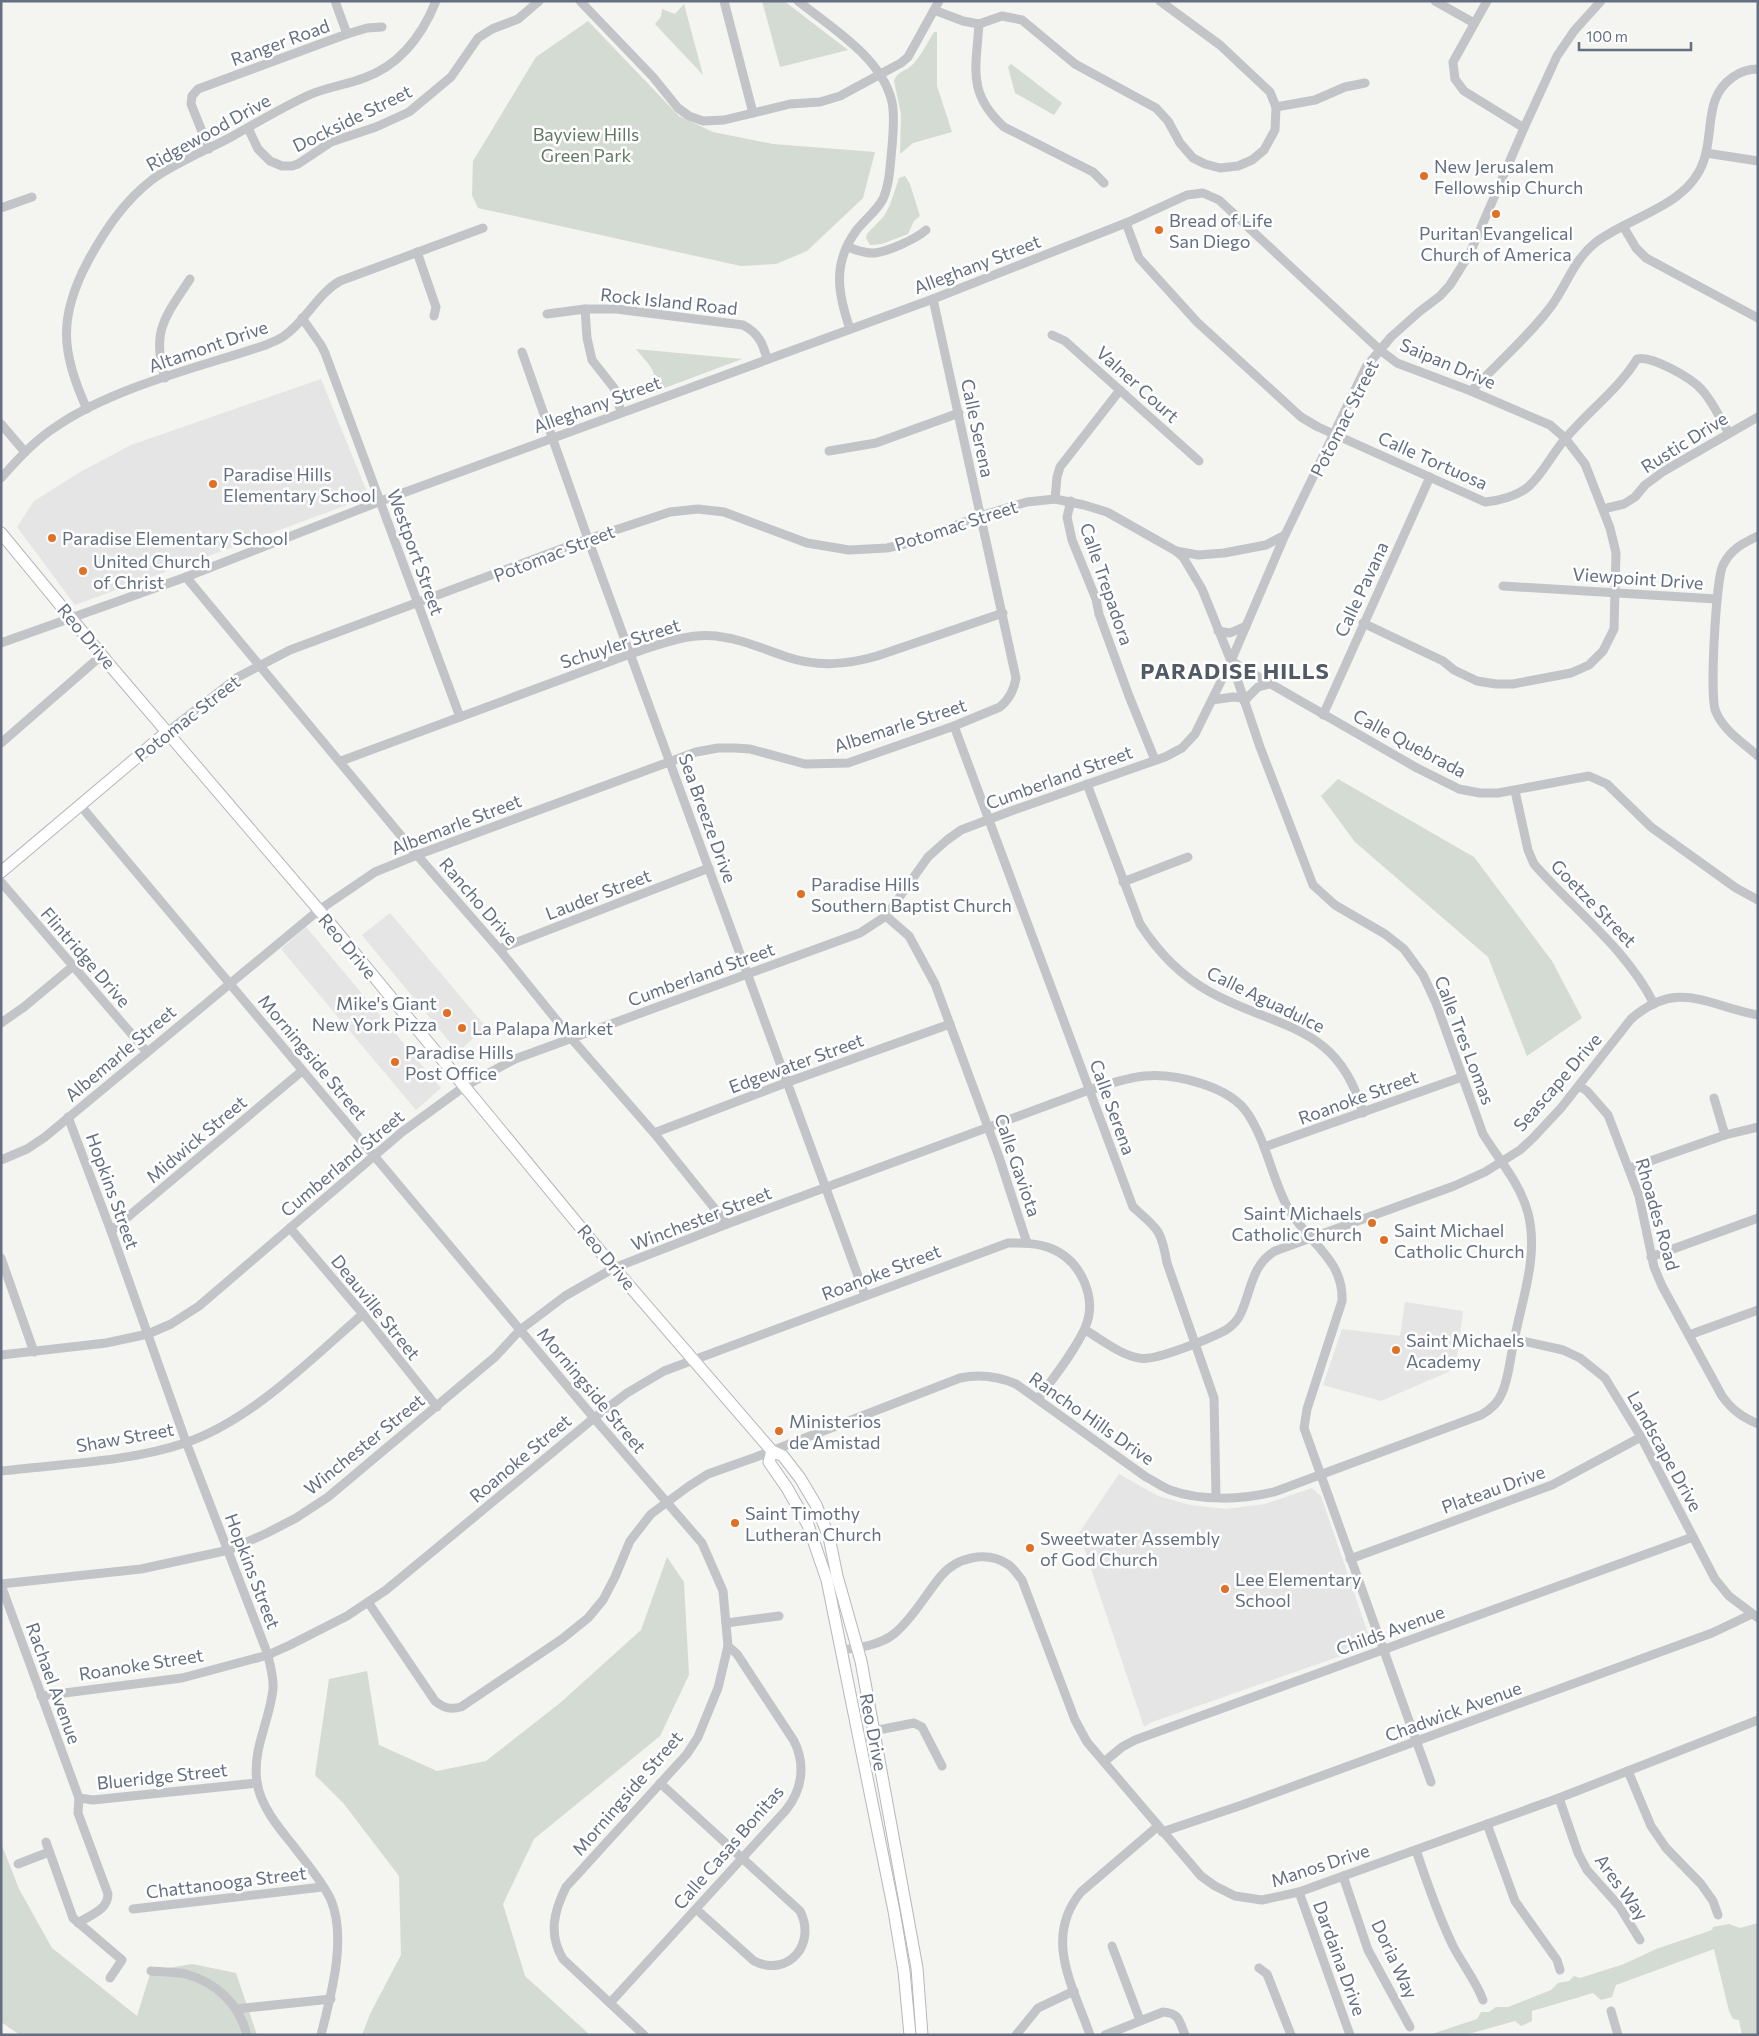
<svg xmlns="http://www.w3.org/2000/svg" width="1759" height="2036" viewBox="0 0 1759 2036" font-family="Commissioner,sans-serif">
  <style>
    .built { fill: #e4e5e4 }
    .green { fill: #d4dbd2 }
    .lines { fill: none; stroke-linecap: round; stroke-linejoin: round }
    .major-casing { stroke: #b5b7bc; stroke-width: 13 }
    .minor { stroke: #c2c4c8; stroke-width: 9 }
    .major { stroke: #fff; stroke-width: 11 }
    .poi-dot { fill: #df7026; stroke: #fff; stroke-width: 2 }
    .labels { text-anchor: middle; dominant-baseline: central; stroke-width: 5; stroke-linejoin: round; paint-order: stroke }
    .street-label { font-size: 18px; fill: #646f81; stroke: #fff }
    .park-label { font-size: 18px; fill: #637863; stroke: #fff }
    .poi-label { font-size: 18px; fill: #646f81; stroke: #fff; text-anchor: start }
    .district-label { font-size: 22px; font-weight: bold; letter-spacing: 1px; fill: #525a66; stroke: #fff }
  </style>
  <rect width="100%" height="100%" fill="#f4f4f0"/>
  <g class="built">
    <path d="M321,379l48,118 -294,108 -58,-78 17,-26 48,-30 49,-26z"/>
    <path d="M390,913l96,114 -28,25 -96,-117z"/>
    <path d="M306,927l135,161 -25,22 -135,-161z"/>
    <path d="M1405,1302l58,9 -7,53 -8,8 -67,29 -58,-16 19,-56 58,7z"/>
    <path d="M1119,1474l39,22 32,9 36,4 39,-5 47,-16 9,8 51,149 -220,77 -8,5 -65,-194z"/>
  </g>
  <g class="green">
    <path d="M762,1h22l64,49 -68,17z"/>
    <path d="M684,4l19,71 -48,-51 6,-7 1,-8 13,5z"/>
    <path d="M588,21l91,95 34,16 60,12 102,8 -12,46 -56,53 -31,13 -35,2 -263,-58 -6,-13 1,-34 63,-104z"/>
    <path d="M934,32h3v54l15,46 -39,11 -13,11 1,-40 -7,-33c3,-9 11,-10 17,-15 10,-9 16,-23 23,-34z"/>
    <path d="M1011,64l51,39 -8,12 -39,-22 -7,-26z"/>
    <path d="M905,176l5,8 10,32 -6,5 -6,13 -26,10 -12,1 -4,-7 1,-4 17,-18 6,-11 9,-27z"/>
    <path d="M636,349l106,10 -88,33c4,-23 -5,-26 -18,-43z"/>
    <path d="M1338,779l136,78 78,104 30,57 -55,38 -39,-99 -133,-115 -34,-46z"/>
    <path d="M667,1557l17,25 5,93 -29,61 -126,103 -31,65 22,72 65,59h-228l8,-21 31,-59 -2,-79 -55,-72 -29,-29 14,-96 38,-8 12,74 58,26 49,-10 74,-58 81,-73z"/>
    <path d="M1,1843l18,46 33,59 85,68 14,-45 41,-7 44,9 21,62h-237l-19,-13z"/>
    <path d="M1758,1923v112h-16l-3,-15 -6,-1 -4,-8 -15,-62 -98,36 -4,12 -11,3 -8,-7 -61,18v10l-11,5 -6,-5 -50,14h-36l48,-16 4,-7h8l7,-5h12l43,-17 7,-7 11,-2 5,-5 6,2 44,-14 32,-15 56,-19 1,-3 16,-3 11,4z"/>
  </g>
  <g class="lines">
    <defs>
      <g id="major">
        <path d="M1,533l107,130 216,253 290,352 158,183 11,5 17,22 16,27 13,32 8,39 24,85 56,307 5,67"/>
        <path d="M1,872l166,-140"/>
        <path d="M772,1451l-3,11 18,26 21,37 19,55 67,331 10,60 6,64"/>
      </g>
    </defs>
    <use href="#major" class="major-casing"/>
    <g class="minor">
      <path d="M335,1l12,33"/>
      <path d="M580,1l73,76 25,31 11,8 14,5 21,-1 66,-16 30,-2 20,-6 61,-33 7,-6 31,-56"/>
      <path d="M724,1l29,112"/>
      <path d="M798,1c34,27 84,57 94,101 3,14 1,31 0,45 -2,18 -2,36 -9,52 -7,13 -19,21 -27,32 -24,33 -18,63 -6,98"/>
      <path d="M1435,1l39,22"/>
      <path d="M1487,1l-34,61 2,17 9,12 60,37"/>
      <path d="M934,10l29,11 16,3 23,-8 20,4 53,44 81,44 12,13 12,22 13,15 12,6 15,4 18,-2 14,-6 12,-10 11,-20 1,-23 -6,-15 -50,-47 -60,-44"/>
      <path d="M979,24c-3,45 -12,69 25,103l89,45 11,11"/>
      <path d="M1276,107l39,-7 30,-13 20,-4"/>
      <path d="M248,128l10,21 12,12 12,5h10l6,-2 33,-22 45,-15 33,-15 42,-35 27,-39 14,-9 26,-10 21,-18"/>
      <path d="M209,149l-18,-45 1,-8 6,-7 149,-55 20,-6 15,-1"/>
      <path d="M1706,153l52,8"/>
      <path d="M1,208l31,-11"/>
      <path d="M1126,223l13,35 58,64 104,95 17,10 167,75c13,-1 32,-6 43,-15 15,-13 24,-33 37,-48 23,-28 53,-49 72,-80 14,-4 55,19 65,31 11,12 18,29 27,43"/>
      <path d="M1623,226l13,22 10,10 112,60"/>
      <path d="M847,247c10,3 18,7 28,6 14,-2 41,-14 51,-23"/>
      <path d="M417,252l19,55 -2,9"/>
      <path d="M585,309l2,29 5,22 22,28 7,24"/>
      <path d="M547,314l38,-5h31l127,16c15,8 20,18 24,34"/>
      <path d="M302,318l19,27 4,8 135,364"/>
      <path d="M1052,335l13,6 134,120"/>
      <path d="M522,352l66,187 277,756"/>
      <path d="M165,378c-14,-47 0,-61 25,-99"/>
      <path d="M1471,391c25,-26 60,-57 81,-86 15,-21 22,-45 43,-62 34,-27 94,-36 109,-83 10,-30 0,-63 29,-83 7,-5 16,-8 25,-8"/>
      <path d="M87,409c-26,-56 -29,-92 1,-148 17,-31 36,-60 65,-82 24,-17 54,-29 80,-43 25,-14 50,-29 76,-41 18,-8 37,-10 55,-17 36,-13 58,-42 72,-77"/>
      <path d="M1,424l24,28"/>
      <path d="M829,451l47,-8 83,-30"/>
      <path d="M1,478c17,-19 34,-38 56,-52 57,-39 143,-59 209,-81 6,-3 13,-5 18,-9 22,-15 33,-42 56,-55l143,-53"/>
      <path d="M1055,499l2,-22 3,-10 60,-77"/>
      <path d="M1071,501l-4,16 5,23 24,59 3,15 30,82 26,64"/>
      <path d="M1603,509l21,-5 11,-7 10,-12 19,-14 94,-54"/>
      <path d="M1758,536c-15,7 -27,13 -35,29 -7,14 -14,134 -7,147 8,19 27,31 42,44"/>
      <path d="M186,577l231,278 82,94 72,89 83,95 73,91"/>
      <path d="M1503,586l213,13"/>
      <path d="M1218,631l12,2 16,-7"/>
      <path d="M1,643l185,-66 195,-76 552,-202 193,-76 61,-28 16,-2 16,7 161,150 17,13 74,28 79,34 15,13 20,26 25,64 6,25 -2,76 -11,22 -14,14 -18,8 -58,11h-17l-19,-3 -23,-11 -11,-9 -80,-38"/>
      <path d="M1231,661l186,107 42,21 21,4h18l91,-17 18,8 44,43 85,61 22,12"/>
      <path d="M1212,700l21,-3 10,1"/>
      <path d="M1244,701l14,-14 12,-3"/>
      <path d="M1323,715l107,-238"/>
      <path d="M954,726l179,481c25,22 28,22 34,56l47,135 2,99"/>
      <path d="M167,732l71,-55 52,-27 298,-111 82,-27 28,-3 26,3 83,31 42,7 38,-2 26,-6 67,-26 47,-14 28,-3 29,6 23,7 69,39 22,4 26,-2 42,-8 19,-10"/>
      <path d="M1,743l101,-88"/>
      <path d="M341,761l289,-107c28,-9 56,-21 86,-18 26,3 47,13 71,21 31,10 59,8 90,-1l126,-43"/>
      <path d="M1087,784l53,140c18,28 41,52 70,68 69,38 128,31 153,121"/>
      <path d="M1515,791l13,59 6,14c40,46 92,84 120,140"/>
      <path d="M80,805l514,613 108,125 21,48 5,55 -10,42 -20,49 -11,17 -121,133c-12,24 -18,47 -3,72l81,76"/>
      <path d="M1,882l146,170"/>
      <path d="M1123,882l65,-25"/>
      <path d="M886,916l23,20 26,48 64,173 28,86"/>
      <path d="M499,949l210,-81"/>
      <path d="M1,1023l23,-16 48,-40"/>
      <path d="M1579,1086l8,5 21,24 31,81 15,71 8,19 60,110c10,14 20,21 36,28"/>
      <path d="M1714,1098l11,37"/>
      <path d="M68,1117l43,114 75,211 82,213c2,11 6,22 5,34 -3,31 -21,60 -16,93 3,23 21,45 35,62 12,16 31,38 39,56 16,39 0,95 -10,135"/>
      <path d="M654,1133l134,-51 162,-58"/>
      <path d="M1264,1147l198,-70"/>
      <path d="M1,1160l26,-11 18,-12 274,-227 56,-38 42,-17 279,-103 22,-4h17l15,1 55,15 43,-1 106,-37 46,-19c10,-8 14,-17 16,-29l-83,-379"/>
      <path d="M1630,1168l95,-33 33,-8"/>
      <path d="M290,1228l73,86 74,93"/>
      <path d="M111,1231l191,-160"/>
      <path d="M1651,1257l107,-39"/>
      <path d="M1,1258l33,94"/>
      <path d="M1085,1330c16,9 35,25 54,28 15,4 72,-20 87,-28 6,-4 12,-10 15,-17 10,-22 11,-49 34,-62l179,-65 31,-14 35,-22 13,-12 28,-30 70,-89c47,-41 77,-13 127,-4"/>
      <path d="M1689,1335l69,-25"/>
      <path d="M1514,1339l49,11 17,8 25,20 36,59 74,142 14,17 29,22"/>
      <path d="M1,1355l105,-12 42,-9 23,-10 28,-18 203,-174 63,-46 50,-27 345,-126 26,-17 42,-59 19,-17 14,-10 50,-19 154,-54 17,-9 13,-14 36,-73 54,-126 81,-168 25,-30 28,-25 21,-16 10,-11 20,-32 54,-125 33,-72 17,-25 27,-30"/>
      <path d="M1,1471c59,-7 128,-9 184,-28 67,-23 125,-83 178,-129"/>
      <path d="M1350,1559l202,-74 89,-48"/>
      <path d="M1,1584l140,-15 88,-19 38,-17 29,-15 32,-21 167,-140 25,-27 45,-34 49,-28 113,-44 362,-134c18,-5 36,-12 55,-14 31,-3 86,10 104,38 19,29 24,65 40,94 19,34 56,51 54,93l-35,108 -3,19 127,354"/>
      <path d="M1,1585l78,213 14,2 164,-17"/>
      <path d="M368,1602l67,99c9,7 15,9 26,6l101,-68 26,-21 15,-18 12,-23 15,-36 21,-27 38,-28 19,-12 48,-17 204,-79c19,-4 37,-2 56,6l130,93c8,4 16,10 24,13 30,11 72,10 104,2l207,-77c9,-5 17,-12 21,-22 7,-15 8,-35 12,-52 8,-42 25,-85 14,-128 -8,-30 -29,-53 -45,-79l-47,-131 -13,-28 -19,-26 -19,-15 -50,-29 -22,-20 -53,-138 -29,-86 -29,-72 -19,-32 -7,-6"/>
      <path d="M726,1623l53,-7"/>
      <path d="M841,1650c18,-2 40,-5 54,-17 19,-16 30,-38 46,-57 16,-19 46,-26 68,-11 5,4 9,10 13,15l53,140 12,22 114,134 14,10 20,10 27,4 37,-8 260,-94 199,-78"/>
      <path d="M41,1696l141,-18 86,-23 22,-10 57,-29 39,-26 208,-172 33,-25 37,-22 344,-128c15,0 29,0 42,5 31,12 48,50 35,80 -10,23 -32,50 -47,71"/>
      <path d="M859,1740l14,-9 41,-8 8,4 20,39"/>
      <path d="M1104,1762l18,-15 13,-7 558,-203"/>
      <path d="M1628,1771l23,55 15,22 35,36 12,17 5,14"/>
      <path d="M660,1783l140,128c17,33 -12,67 -46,50l-58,-52"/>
      <path d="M1559,1798l19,55 9,17 32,36 21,34"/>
      <path d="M1487,1824l28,77 42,59 3,10"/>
      <path d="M1162,1832l80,-27 470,-172 40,-19"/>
      <path d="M46,1842l27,76 49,42 -12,18"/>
      <path d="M1416,1850c11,33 22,65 37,96 10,19 23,35 30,54"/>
      <path d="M18,1864l31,-12"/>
      <path d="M1343,1876l25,74 42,77"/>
      <path d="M1299,1892l51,143"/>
      <path d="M133,1909l189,-22"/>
      <path d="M78,1923c12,-8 30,-13 30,-29l-30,-81 1,-15"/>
      <path d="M1112,1946l28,74"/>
      <path d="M1259,1968l8,6 24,61"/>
      <path d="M151,1971c11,1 24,1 35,3 31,9 53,30 61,61"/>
      <path d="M610,2003l176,-193c16,-20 20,-45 8,-69l-57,-87 -9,-8"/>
      <path d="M236,2009l95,-10"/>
      <path d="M1611,2011l7,24"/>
      <path d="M1016,2035l22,-27 36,-17"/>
      <path d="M1090,2035c-17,-49 -47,-97 -9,-143l76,-65"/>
      <path d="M1105,2035l58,-23c16,1 16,8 22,23"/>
    </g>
    <use href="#major" class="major"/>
  </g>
  <g class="poi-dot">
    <circle cx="1424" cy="176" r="5"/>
    <circle cx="1496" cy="214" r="5"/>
    <circle cx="1159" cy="230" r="5"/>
    <circle cx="213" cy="484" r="5"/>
    <circle cx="52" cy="538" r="5"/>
    <circle cx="83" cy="571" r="5"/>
    <circle cx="801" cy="894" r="5"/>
    <circle cx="447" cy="1013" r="5"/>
    <circle cx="462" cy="1028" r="5"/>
    <circle cx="395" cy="1062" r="5"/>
    <circle cx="1372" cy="1223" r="5"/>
    <circle cx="1384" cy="1240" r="5"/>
    <circle cx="1396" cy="1350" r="5"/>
    <circle cx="779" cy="1431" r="5"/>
    <circle cx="735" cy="1523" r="5"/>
    <circle cx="1030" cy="1548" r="5"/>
    <circle cx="1225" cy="1589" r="5"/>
  </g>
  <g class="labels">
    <g class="street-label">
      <text transform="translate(280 42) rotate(-20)">Ranger Road</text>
      <text transform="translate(352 118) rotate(-26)">Dockside Street</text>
      <text transform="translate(208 132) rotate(-29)">Ridgewood Drive</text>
      <text transform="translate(977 264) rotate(-21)">Alleghany Street</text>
      <text transform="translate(669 301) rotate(6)">Rock Island Road</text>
      <text transform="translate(208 346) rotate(-19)">Altamont Drive</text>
      <text transform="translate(1448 363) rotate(23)">Saipan Drive</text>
      <text transform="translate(1138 384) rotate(42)">Valner Court</text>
      <text transform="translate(597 404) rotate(-20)">Alleghany Street</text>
      <text transform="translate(1344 418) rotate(-63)">Potomac Street</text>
      <text transform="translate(978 428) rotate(78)">Calle Serena</text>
      <text transform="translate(1684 442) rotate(-32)">Rustic Drive</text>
      <text transform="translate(1433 460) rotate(24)">Calle Tortuosa</text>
      <text transform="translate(956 525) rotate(-18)">Potomac Street</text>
      <text transform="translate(416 552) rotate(70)">Westport Street</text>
      <text transform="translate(554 553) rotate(-21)">Potomac Street</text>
      <text transform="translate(1638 578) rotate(4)">Viewpoint Drive</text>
      <text transform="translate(1107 584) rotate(71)">Calle Trepadora</text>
      <text transform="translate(1361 589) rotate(-65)">Calle Pavana</text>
      <text transform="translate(87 636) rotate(50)">Reo Drive</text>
      <text transform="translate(620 643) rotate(-18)">Schuyler Street</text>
      <text transform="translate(187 718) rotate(-38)">Potomac Street</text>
      <text transform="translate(900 725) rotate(-18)">Albemarle Street</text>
      <text transform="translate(1410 743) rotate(28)">Calle Quebrada</text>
      <text transform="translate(1059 777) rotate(-20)">Cumberland Street</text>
      <text transform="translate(708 818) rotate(70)">Sea Breeze Drive</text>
      <text transform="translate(456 824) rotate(-21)">Albemarle Street</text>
      <text transform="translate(598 894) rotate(-21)">Lauder Street</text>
      <text transform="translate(479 901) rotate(49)">Rancho Drive</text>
      <text transform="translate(1594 903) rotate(46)">Goetze Street</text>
      <text transform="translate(348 946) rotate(50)">Reo Drive</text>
      <text transform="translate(86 957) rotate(49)">Flintridge Drive</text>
      <text transform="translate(701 974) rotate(-20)">Cumberland Street</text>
      <text transform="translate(1266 999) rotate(26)">Calle Aguadulce</text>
      <text transform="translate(1465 1040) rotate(69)">Calle Tres Lomas</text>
      <text transform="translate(120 1053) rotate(-40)">Albemarle Street</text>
      <text transform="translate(313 1057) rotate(50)">Morningside Street</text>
      <text transform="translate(796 1063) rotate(-20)">Edgewater Street</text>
      <text transform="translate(1557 1082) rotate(-49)">Seascape Drive</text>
      <text transform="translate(1358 1097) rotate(-20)">Roanoke Street</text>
      <text transform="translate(1113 1107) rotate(70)">Calle Serena</text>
      <text transform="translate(196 1139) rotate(-40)">Midwick Street</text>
      <text transform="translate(342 1163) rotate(-40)">Cumberland Street</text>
      <text transform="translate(1018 1165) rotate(71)">Calle Gaviota</text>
      <text transform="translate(113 1191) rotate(70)">Hopkins Street</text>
      <text transform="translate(1658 1214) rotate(74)">Rhoades Road</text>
      <text transform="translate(701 1218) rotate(-21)">Winchester Street</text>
      <text transform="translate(607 1257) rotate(50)">Reo Drive</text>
      <text transform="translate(881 1272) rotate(-21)">Roanoke Street</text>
      <text transform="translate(376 1307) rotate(51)">Deauville Street</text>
      <text transform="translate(592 1390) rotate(50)">Morningside Street</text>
      <text transform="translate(1092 1418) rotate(35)">Rancho Hills Drive</text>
      <text transform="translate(125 1437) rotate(-10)">Shaw Street</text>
      <text transform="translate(364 1444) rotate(-39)">Winchester Street</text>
      <text transform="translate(1665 1451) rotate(61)">Landscape Drive</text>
      <text transform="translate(520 1458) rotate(-40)">Roanoke Street</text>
      <text transform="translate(1493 1489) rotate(-20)">Plateau Drive</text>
      <text transform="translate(253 1571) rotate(69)">Hopkins Street</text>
      <text transform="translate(1390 1630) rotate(-20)">Childs Avenue</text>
      <text transform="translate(141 1664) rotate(-9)">Roanoke Street</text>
      <text transform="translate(54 1683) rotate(70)">Rachael Avenue</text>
      <text transform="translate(1453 1711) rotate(-20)">Chadwick Avenue</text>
      <text transform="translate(874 1732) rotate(79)">Reo Drive</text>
      <text transform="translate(162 1776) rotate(-6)">Blueridge Street</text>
      <text transform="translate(627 1793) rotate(-49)">Morningside Street</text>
      <text transform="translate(728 1847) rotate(-49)">Calle Casas Bonitas</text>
      <text transform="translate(1320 1865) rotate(-18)">Manos Drive</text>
      <text transform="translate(226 1882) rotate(-7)">Chattanooga Street</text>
      <text transform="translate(1622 1887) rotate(54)">Ares Way</text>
      <text transform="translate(1340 1958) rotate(70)">Dardaina Drive</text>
      <text transform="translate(1395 1959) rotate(65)">Doria Way</text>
    </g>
    <g class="park-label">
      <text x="586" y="134">Bayview Hills<tspan x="586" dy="21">Green Park</tspan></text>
    </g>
    <g class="poi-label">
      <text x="1434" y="166">New Jerusalem<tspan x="1434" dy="21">Fellowship Church</tspan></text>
      <text x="1169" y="220">Bread of Life<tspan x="1169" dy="21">San Diego</tspan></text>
      <text x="1496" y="233" text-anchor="middle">Puritan Evangelical<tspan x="1496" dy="21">Church of America</tspan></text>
      <text x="223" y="474">Paradise Hills<tspan x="223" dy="21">Elementary School</tspan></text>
      <text x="62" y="538">Paradise Elementary School</text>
      <text x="93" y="561">United Church<tspan x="93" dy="21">of Christ</tspan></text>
      <text x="811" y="884">Paradise Hills<tspan x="811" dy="21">Southern Baptist Church</tspan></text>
      <text x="437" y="1003" text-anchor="end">Mike's Giant<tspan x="437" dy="21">New York Pizza</tspan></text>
      <text x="472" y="1028">La Palapa Market</text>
      <text x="405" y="1052">Paradise Hills<tspan x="405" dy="21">Post Office</tspan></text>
      <text x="1362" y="1213" text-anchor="end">Saint Michaels<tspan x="1362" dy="21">Catholic Church</tspan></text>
      <text x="1394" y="1230">Saint Michael<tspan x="1394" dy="21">Catholic Church</tspan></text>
      <text x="1406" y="1340">Saint Michaels<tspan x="1406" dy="21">Academy</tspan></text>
      <text x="789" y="1421">Ministerios<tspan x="789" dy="21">de Amistad</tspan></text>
      <text x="745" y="1513">Saint Timothy<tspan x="745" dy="21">Lutheran Church</tspan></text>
      <text x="1040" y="1538">Sweetwater Assembly<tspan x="1040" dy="21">of God Church</tspan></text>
      <text x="1235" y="1579">Lee Elementary<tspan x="1235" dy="21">School</tspan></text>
    </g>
    <g class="district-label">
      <text x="1235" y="670">PARADISE HILLS</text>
    </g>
  </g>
  <rect width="1759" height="2036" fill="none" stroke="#646f81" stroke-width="5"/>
  <path d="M1579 42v8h112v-8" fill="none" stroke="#646f81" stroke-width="2.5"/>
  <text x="1586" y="42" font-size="15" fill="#646f81" stroke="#ffffff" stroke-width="4" paint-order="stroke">100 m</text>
</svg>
